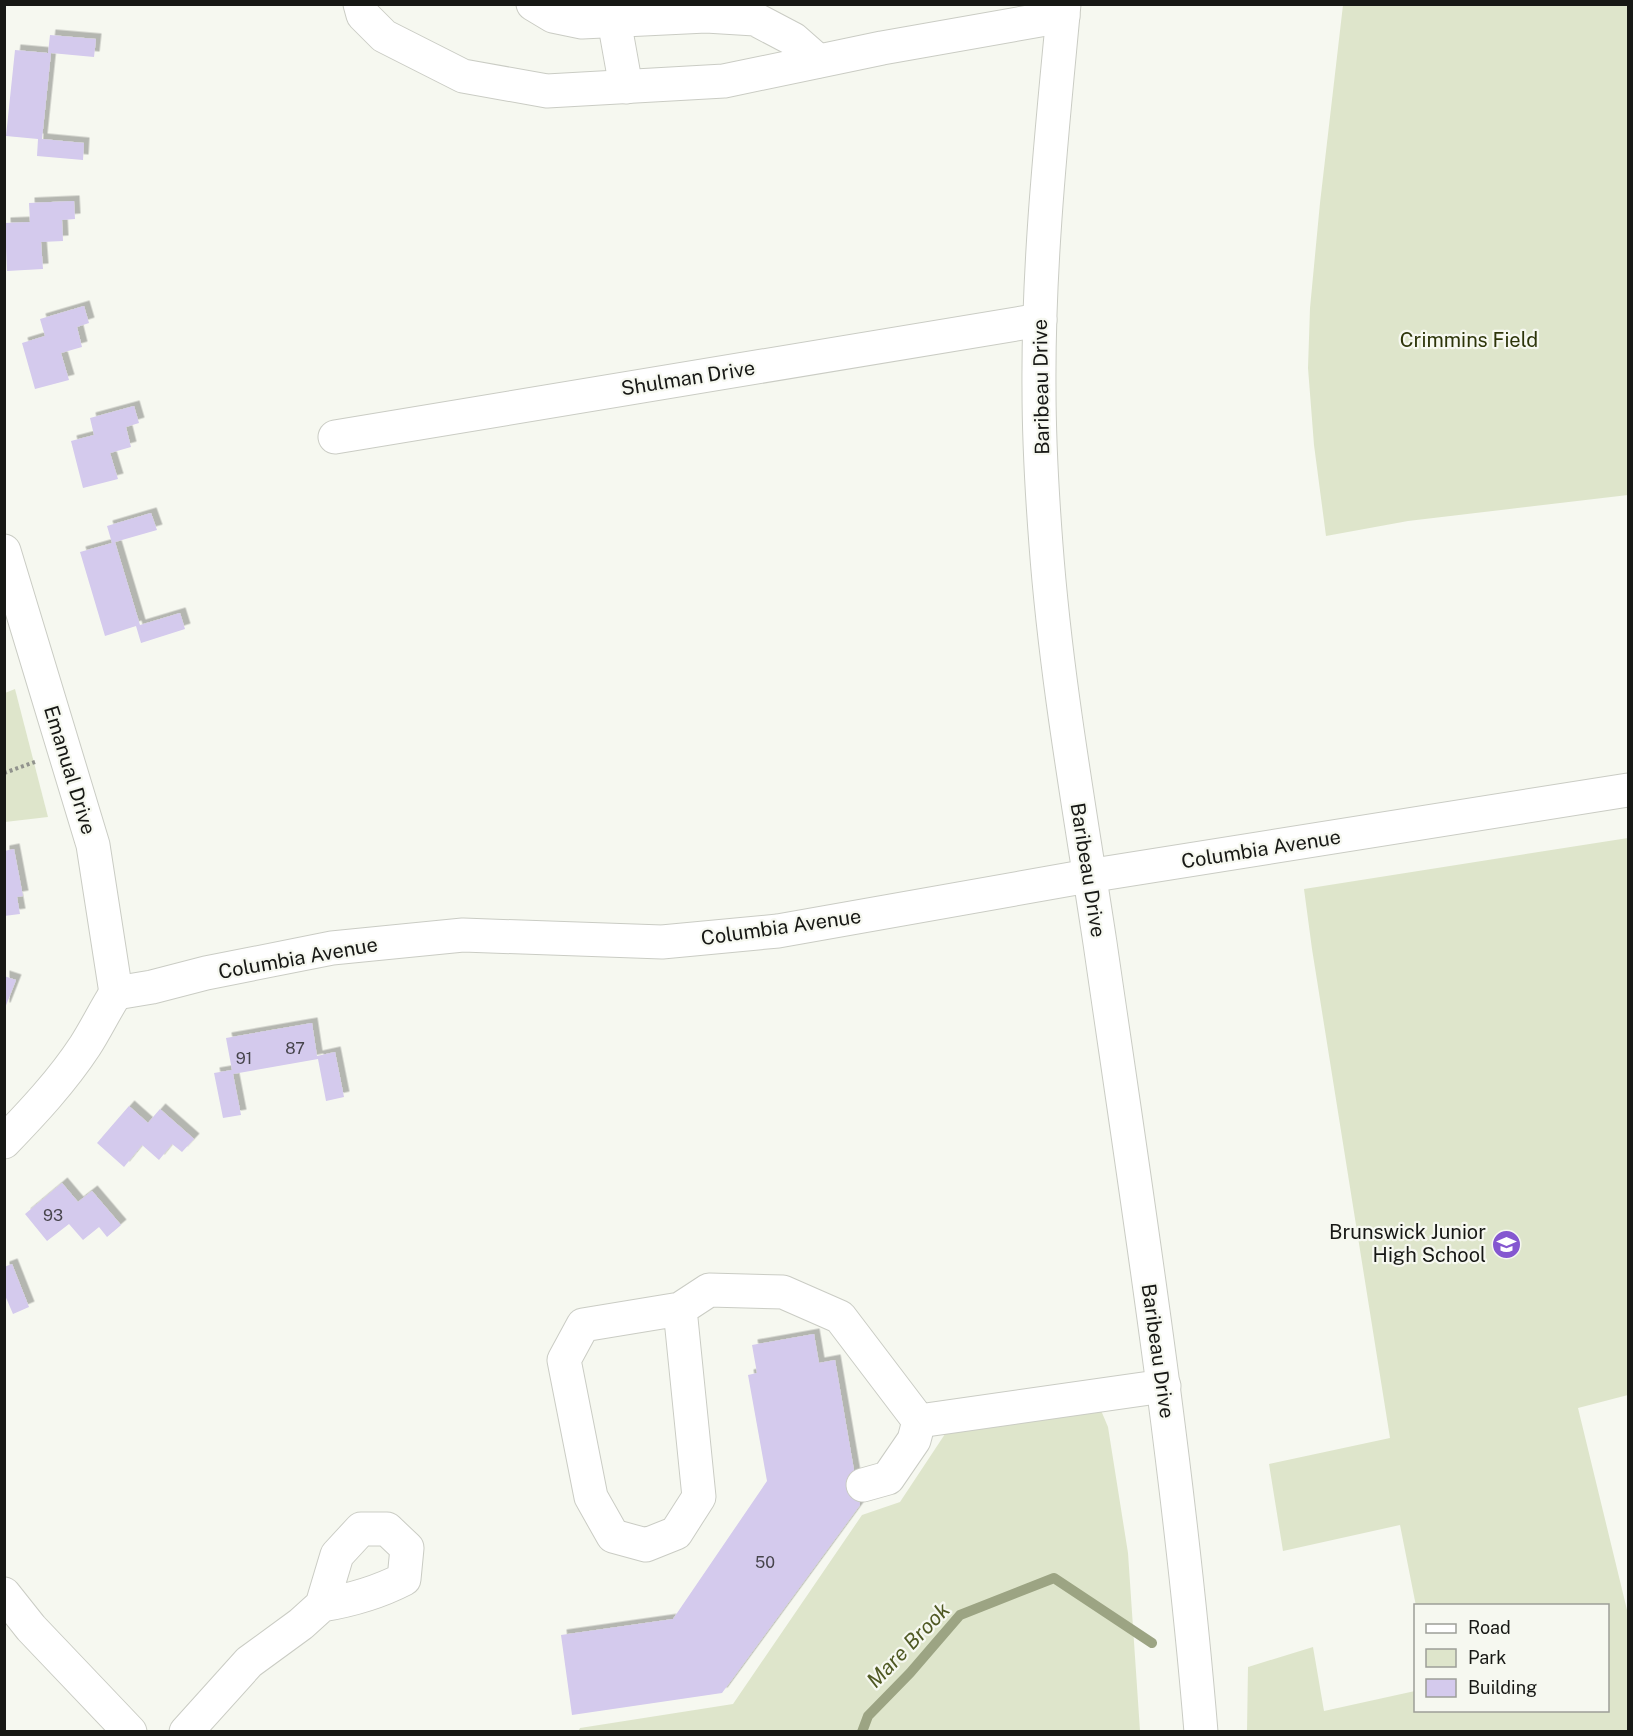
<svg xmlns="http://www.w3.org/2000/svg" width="1633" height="1736" viewBox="0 0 1633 1736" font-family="'Public Sans',sans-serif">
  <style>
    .green { fill: #dee5cb }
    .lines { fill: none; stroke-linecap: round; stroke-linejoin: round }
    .stream { stroke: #9ca483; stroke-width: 10 }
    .building { fill: #d4caed; filter: url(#shadow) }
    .minor-casing { stroke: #caccc4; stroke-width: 35 }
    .path { stroke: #91938d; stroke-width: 4; stroke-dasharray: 3 3; stroke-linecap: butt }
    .minor { stroke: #fff; stroke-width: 33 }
    .labels { text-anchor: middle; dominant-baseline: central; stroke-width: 4.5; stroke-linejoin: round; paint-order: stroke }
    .number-label { font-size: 16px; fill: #46444b }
    .park-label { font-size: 20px; fill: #2d350a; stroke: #f6f8f0 }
    .street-label { font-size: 20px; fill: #171815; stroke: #f6f8f0 }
    .poi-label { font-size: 20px; fill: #171815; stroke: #f6f8f0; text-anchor: end }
    .water-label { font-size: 21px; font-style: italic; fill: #4f5923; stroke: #f6f8f0 }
  </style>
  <defs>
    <filter id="shadow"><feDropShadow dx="5.5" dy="-5.5" stdDeviation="0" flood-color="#0004"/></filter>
  </defs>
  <rect width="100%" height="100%" fill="#f6f8f0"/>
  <g class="green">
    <path d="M1343,5h285v490l-220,26 -82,15 -12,-91 -6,-77 2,-60 10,-105z"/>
    <path d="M15,689l33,128 -43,5v-129z"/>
    <path d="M1628,838v557l-50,13 50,206v117h-381l1,-64 65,-20 11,64 91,-20 1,19h192v-104h-192l-16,-81 -117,26 -14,-87 121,-26 -78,-489 -8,-60z"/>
    <path d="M1100,1408l8,19 20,126 12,178 -562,1 2,-4 153,-24 129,-189 38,-13 45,-68z"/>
  </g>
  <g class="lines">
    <path class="stream" d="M862,1732l6,-16 42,-43 50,-58 94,-37 98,65"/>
  </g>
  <g class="building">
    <path d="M50,35l46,4 -2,18 -43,-4 -9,86 42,4 -1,17 -46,-4 1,-17 -32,-3 9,-86 33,3z"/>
    <path d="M74,201l1,18 -13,1 1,21 -22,1 2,27 -36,2 -2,-48 25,-1 -1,-19z"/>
    <path d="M84,306l5,17 -12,4 5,20 -21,6 8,27 -34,9 -13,-46 23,-7 -5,-17z"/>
    <path d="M134,406l5,17 -13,4 5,20 -21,6 8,26 -35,9 -12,-47 23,-6 -4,-17z"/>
    <path d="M151,513l6,17 -42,12 25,83 40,-12 5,16 -44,14 -5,-17 -31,10 -25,-84 32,-9 -5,-17z"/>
    <path d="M14,849l9,47 -6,1 3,17 -16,2v-65z"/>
    <path d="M4,976l12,4 -11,28h-1z"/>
    <path d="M312,1023l5,33 18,-4 9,45 -18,4 -8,-42 -85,15 8,41 -18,3 -9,-45 18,-3 -6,-32z"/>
    <path d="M129,1106l19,17 12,-14 34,30 -12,13 -10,-8 -13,16 -17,-15 -18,22 -27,-24z"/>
    <path d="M62,1183l16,19 14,-11 29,34 -14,12 -8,-10 -16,13 -14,-16 -22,17 -22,-27z"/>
    <path d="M12,1264l17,43 -16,7 -9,-21v-26z"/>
    <path d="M814,1334l5,29 16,-3 25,145 -138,188 -150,22 -11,-80 112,-16 94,-138 -19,-106 9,-2 -5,-28z"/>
  </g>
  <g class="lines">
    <defs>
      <g id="minor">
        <path d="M360,4l3,11 21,21 79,40 84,15 177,-10 158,-33 181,-32"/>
        <path d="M533,4l20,12 29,6 124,-6 49,3 38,20 25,22"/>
        <path d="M1064,4c-12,128 -26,256 -25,384 0,52 3,105 7,157 10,134 34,266 54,398 38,262 79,524 101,789"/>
        <path d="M614,20l12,67"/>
        <path d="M335,437l705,-117"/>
        <path d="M4,551l89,294 23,148"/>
        <path d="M116,993l36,-6 54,-14 126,-25 131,-13 199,7 116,-11 310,-55 540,-86"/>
        <path d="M4,1142c29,-30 58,-61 81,-96 11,-17 20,-36 31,-53"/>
        <path d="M680,1309l-97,16 -19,35 27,137 22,39 33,9 30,-12 23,-36 -19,-188 29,-19 74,2 57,25 79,104 245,-35"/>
        <path d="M863,1485l25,-7 26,-38 5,-19"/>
        <path d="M4,1594l27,34 99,104"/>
        <path d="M186,1732l63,-70 52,-38 21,-19 15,-50 24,-26h26l20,19 -3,31c-27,14 -52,21 -82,26"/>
      </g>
    </defs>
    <use href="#minor" class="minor-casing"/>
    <path class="path" d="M4,773l31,-11"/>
    <use href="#minor" class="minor"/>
  </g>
  <defs>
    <symbol id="school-disc" viewBox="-11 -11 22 22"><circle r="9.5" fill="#8557d0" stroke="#f6f8f0"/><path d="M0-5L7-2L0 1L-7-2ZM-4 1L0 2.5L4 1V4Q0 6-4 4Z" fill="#fff"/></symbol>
  </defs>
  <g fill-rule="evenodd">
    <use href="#school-disc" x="1490" y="1228" width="33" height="33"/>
  </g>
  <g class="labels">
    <g class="number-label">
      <text x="295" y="1048">87</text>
      <text x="244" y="1058">91</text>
      <text x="53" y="1215">93</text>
      <text x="765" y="1562">50</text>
    </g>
    <g class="park-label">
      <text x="1469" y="340">Crimmins Field</text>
    </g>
    <g class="street-label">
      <text transform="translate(688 378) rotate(-9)">Shulman Drive</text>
      <text transform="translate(1041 387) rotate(-91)">Baribeau Drive</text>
      <text transform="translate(70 770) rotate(73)">Emanual Drive</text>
      <text transform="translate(1261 849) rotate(-9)">Columbia Avenue</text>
      <text transform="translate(1088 870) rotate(81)">Baribeau Drive</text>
      <text transform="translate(781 927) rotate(-8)">Columbia Avenue</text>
      <text transform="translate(298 958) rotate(-10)">Columbia Avenue</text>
      <text transform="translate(1158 1351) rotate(82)">Baribeau Drive</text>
    </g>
    <g class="poi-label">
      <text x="1486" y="1232">Brunswick Junior<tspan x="1486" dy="23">High School</tspan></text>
    </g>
    <g class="water-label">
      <text transform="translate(908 1645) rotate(-46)">Mare Brook</text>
    </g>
  </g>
  <rect width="1633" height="1736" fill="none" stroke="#171815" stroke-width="12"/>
  <rect x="1414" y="1604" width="195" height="108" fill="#f6f8f0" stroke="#9d9e98" stroke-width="1.5"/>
  <rect x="1426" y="1624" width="30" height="9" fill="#ffffff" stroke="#9d9e98" stroke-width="1.5"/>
  <text x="1468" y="1634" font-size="18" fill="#171815">Road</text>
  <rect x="1426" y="1649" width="30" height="18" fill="#dee5cb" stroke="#9d9e98" stroke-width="1.5"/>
  <text x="1468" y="1664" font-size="18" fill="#171815">Park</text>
  <rect x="1426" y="1679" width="30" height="18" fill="#d4caed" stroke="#9d9e98" stroke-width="1.5"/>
  <text x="1468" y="1694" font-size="18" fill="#171815">Building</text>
</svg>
